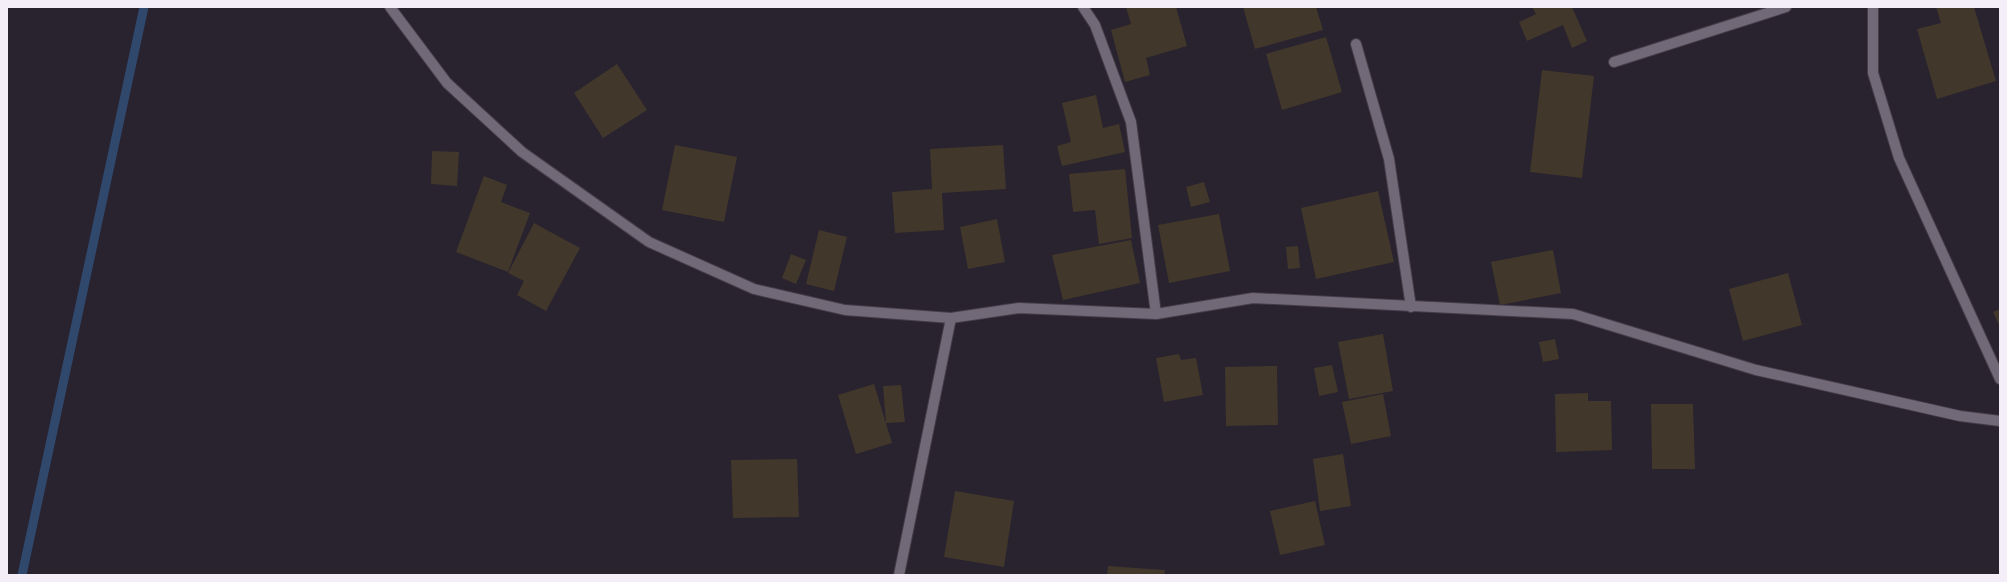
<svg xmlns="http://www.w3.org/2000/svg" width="2007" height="582" viewBox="0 0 2007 582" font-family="'Nunito Sans',sans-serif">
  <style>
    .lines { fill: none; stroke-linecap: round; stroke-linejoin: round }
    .stream { stroke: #30486c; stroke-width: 9 }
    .building { fill: #41382b }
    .street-casing { stroke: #443d48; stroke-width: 12 }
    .street { stroke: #716978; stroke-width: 10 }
  </style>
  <rect width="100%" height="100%" fill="#29222f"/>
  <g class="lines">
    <path class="stream" d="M22,575l122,-568"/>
  </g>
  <g class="building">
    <path d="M1126,7h50l11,39 -41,12 4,17 -25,7 -14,-52 20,-6z"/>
    <path d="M1243,7h73l7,23 -68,19z"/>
    <path d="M1532,7h40l15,34 -15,7 -9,-23 -36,16 -8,-19 17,-8z"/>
    <path d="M1936,7h38l22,74 -59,18 -20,-70 24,-6z"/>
    <path d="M1326,37l16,55 -60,18 -16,-56z"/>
    <path d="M617,64l30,46 -44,28 -29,-45z"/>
    <path d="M1542,70l52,6 -12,102 -52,-6z"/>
    <path d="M1096,95l7,33 16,-4 6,28 -63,14 -5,-20 14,-4 -9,-39z"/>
    <path d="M675,145l62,12 -13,65 -62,-12z"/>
    <path d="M1003,145l3,44 -64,4 2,37 -49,3 -3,-41 40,-3 -2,-40z"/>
    <path d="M432,151l27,1 -2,34 -26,-2z"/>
    <path d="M1125,169l7,69 -33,6 -4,-34 -22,2 -4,-38z"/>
    <path d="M484,176l23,9 -6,17 29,11 -22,59 -52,-20z"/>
    <path d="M1204,182l6,20 -19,5 -5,-20z"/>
    <path d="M1378,191l16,71 -78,17 -15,-71z"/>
    <path d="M1219,214l11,57 -61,12 -11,-58z"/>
    <path d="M997,219l8,43 -37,7 -8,-42z"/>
    <path d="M534,223l46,25 -34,63 -29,-16 7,-14 -16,-8z"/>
    <path d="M819,230l28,7 -13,54 -28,-7z"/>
    <path d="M1131,240l9,43 -77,17 -11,-45z"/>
    <path d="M1298,246l2,22 -12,1 -2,-22z"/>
    <path d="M1553,250l8,43 -61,12 -9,-43z"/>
    <path d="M791,254l15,6 -10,24 -14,-6z"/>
    <path d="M1788,273l14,52 -59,16 -14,-52z"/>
    <path d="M2000,309v18l-7,-15z"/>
    <path d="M1383,334l10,57 -44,8 -11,-57z"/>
    <path d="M1555,339l4,20 -16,3 -4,-20z"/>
    <path d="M1179,354l2,6 15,-2 7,37 -39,7 -8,-44z"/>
    <path d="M1332,365l6,27 -19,4 -5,-28z"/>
    <path d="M1277,366l1,59 -52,1 -1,-59z"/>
    <path d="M874,384l18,59 -36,11 -18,-59z"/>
    <path d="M901,385l4,37 -19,1 -3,-37z"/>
    <path d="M1588,393v8h23l1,49 -56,2 -1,-58z"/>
    <path d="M1383,394l8,42 -40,8 -9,-42z"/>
    <path d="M1651,404h42l2,65h-43z"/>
    <path d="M1343,454l8,52 -31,5 -7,-52z"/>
    <path d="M797,459l2,58 -66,1 -2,-58z"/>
    <path d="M955,491l59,10 -10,66 -60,-10z"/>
    <path d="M1315,501l10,44 -45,10 -10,-44z"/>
    <path d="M1108,566l57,4 -1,5h-57z"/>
  </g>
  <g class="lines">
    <defs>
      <g id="street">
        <path d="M390,7l57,76 75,69 127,90 105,47 91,21 106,8 68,-10 137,6 97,-16 320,16 183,56 204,46 40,5"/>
        <path d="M1083,7l12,18 36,97 25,192"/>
        <path d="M1873,7v66l26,85 101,221"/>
        <path d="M1356,44l33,115 22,148"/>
        <path d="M1614,62l172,-55"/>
        <path d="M899,575l52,-257"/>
      </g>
    </defs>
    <use href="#street" class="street-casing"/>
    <use href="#street" class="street"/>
  </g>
  <rect width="2007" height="582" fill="none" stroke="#f3eef7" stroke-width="16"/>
</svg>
